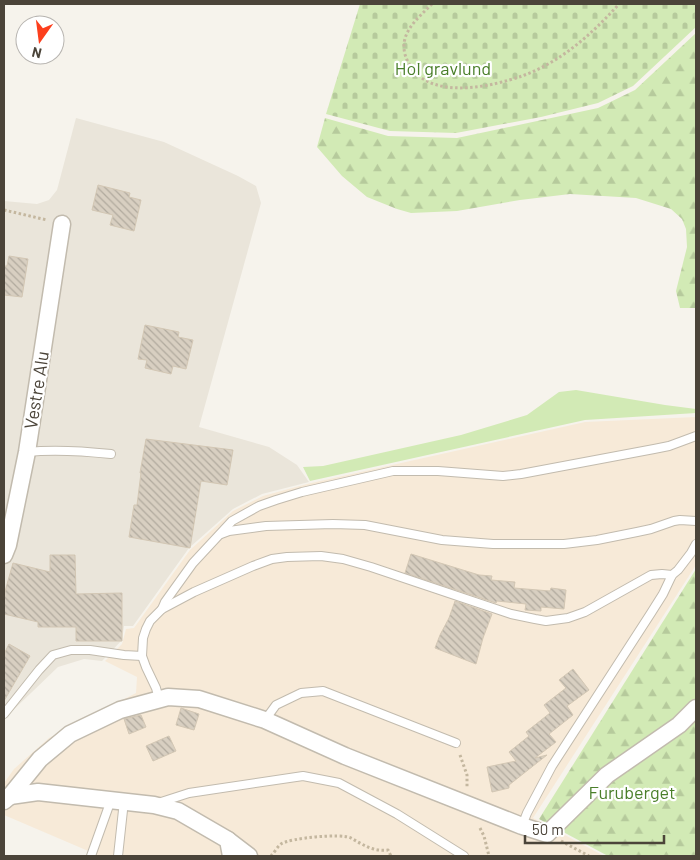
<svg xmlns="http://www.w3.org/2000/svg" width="700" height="860" viewBox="0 0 700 860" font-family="Barlow,sans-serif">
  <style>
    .residential { fill: #eae5da }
    .commercial { fill: #f7ead8 }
    .grass { fill: #d2eab5 }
    .forest { fill: url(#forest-firs) }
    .cemetery { fill: url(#cemetery-stones) }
    .building { fill: url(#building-back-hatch); stroke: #d3c7b4 }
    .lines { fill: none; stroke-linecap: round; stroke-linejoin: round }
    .lane-casing { stroke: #c2bbae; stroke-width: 10 }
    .street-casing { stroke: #c2bbae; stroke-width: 19 }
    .path { stroke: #c4b79f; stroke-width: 3; stroke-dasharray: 2.5 2.5; stroke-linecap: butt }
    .lane { stroke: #fff; stroke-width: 8 }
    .street { stroke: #fff; stroke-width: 16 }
    .labels { text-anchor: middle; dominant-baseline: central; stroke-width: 4.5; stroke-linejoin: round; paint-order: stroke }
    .park-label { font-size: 18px; fill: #4a7f2a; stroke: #fff }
    .street-label { font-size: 18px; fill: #4b4439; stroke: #fff }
  </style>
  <defs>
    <pattern id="forest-firs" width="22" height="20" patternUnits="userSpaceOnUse" patternTransform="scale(1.25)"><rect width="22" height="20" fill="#d2eab5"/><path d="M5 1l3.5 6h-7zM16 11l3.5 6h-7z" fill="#b6ca9c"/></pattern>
    <pattern id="cemetery-stones" width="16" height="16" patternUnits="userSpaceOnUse" patternTransform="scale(1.25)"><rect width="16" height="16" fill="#d2eab5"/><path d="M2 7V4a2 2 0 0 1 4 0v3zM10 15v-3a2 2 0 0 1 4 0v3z" fill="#b6ca9c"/></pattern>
    <pattern id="building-back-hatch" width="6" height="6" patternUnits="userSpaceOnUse" patternTransform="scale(1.25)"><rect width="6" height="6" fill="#d8cfc1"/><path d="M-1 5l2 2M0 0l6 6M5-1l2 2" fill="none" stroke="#b1aa9e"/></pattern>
  </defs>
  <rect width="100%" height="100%" fill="#f6f3ec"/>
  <path class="residential" d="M76,118l88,24 74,34 18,10 5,17 -62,224 70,20 28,18 12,17 -47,12 -29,15 -44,39 -56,78h-9l-2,14 -20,21 -18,-2 -26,8 -52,50 -2,3v-519l33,3 12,-4 8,-10z"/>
  <path class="commercial" d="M696,417v148l-163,253 71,38h-504l-96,-41v-32l10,-14 35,-31 87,-45 1,-16 -32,-16 17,-17 4,-15 8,-1 56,-78 43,-39 30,-15 44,-12 278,-62z"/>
  <path class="grass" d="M576,390l89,15 31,4v4l-111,7 -275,61 -7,-14 20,-1 138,-31 66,-20 32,-23z"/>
  <g class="forest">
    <path d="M696,33v275h-16l-4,-17 11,-44 -1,-18 -4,-10 -11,-10 -35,-11 -66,-4 -50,6 -63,11 -46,2 -14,-4 -30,-12 -25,-21 -25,-29 8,-29 63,18 69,2 141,-30 37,-18z"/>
    <path d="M696,569v287h-88l-69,-37z"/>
  </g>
  <path class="cemetery" d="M360,4h336v23l-63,59 -35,17 -57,14 -85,16 -66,-2 -64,-17z"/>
  <g class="building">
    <path d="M98,185l32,8 -1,4 12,3 -7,31 -24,-6 3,-10 -21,-5z"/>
    <path d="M9,256l19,3 -6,38 -18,-2v-29h3z"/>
    <path d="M145,325l34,7 -1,5 15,3 -7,29 -13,-3 -2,8 -26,-6 2,-8 -9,-1z"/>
    <path d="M146,439l87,11 -6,35 -26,-4 -11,67 -61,-11 5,-32h3l4,-32h-1z"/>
    <path d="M411,554l68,21 13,1 -1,4 24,2 -1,6 36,3 1,-3 15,2 -2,19 -23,-2v4l-16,-1 1,-6 -29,-3 -1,2 -91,-30z"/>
    <path d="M50,555h25l1,39 46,-1v48h-46v-14h-38v-5l-34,-8v-19l9,-32 37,9z"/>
    <path d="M455,601l37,13 -9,24 -7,26 -41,-16 5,-13 9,-17z"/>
    <path d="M9,644l21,12 -26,45v-47z"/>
    <path d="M573,669l16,21 -22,16 6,9 -24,19 7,8 -21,16 12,-3 -38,30v3l-17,4 -5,-25 29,-6 -7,-9 20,-16 -3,-4 24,-19 -6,-8 22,-17 -7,-8z"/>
    <path d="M181,708l18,6 -5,16 -18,-5z"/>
    <path d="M141,715l5,12 -17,7 -5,-15z"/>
    <path d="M169,736l7,15 -23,10 -7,-15z"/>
  </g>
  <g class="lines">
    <defs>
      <g id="lane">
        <path d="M27,452c28,-3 56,-1 84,2"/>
        <path d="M221,534l8,-3 37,-5 67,-2 32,1 77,15 51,4h71l33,-4 40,-8 14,-3 23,-8 6,-1 16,1"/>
        <path d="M162,609l3,-7 28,-39 39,-42 27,-15 17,-6 26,-8 91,-21h45l65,5 18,-2 133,-25 15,-3 27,-10"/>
        <path d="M159,699l-3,-11 -10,-21 -4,-11 1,-18 3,-9 4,-8 12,-12 32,-17 59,-26 19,-7 15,-2 34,-1 22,3 28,8 140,47 24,5 11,2 22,-3 17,-6 66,-37 11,-1 10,1"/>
        <path d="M4,714l35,-44 14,-15 18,-5h19l34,5 18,1"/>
        <path d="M265,720l11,-15 25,-12 22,-2 133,52"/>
        <path d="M158,803l31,-10 114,-17 36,7 58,31 67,42"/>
        <path d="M522,826l5,-13 25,-47 99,-153 12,-19 9,-19 6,-5 13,-17 5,-9"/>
        <path d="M91,856l20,-56"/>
        <path d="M118,856l6,-55"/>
      </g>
      <g id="street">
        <path d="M4,555l4,-10 19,-93 35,-228"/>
        <path d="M10,796l28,-4 116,13 24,6 50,29 3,16"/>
        <path d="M4,801l6,-5 30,-37 30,-25 50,-24 48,-13 31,2 66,21 80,36 177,70 25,8 60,-59 72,-50 17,-17"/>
        <path d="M228,840l21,16"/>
      </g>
    </defs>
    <use href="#lane" class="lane-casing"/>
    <use href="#street" class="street-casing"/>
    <g class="path">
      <path d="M432,4c-16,16 -37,32 -24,58 2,3 4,7 6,9 24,28 79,15 108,5 39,-14 70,-42 97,-72"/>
      <path d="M4,210l43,10"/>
      <path d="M460,755l7,20v12"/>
      <path d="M480,828l4,8 5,20"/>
      <path d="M561,841l28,15"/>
      <path d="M271,856c3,-3 6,-9 10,-12 9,-6 61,-11 70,-6 12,7 23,14 37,12l3,6"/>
    </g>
    <use href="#lane" class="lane"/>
    <use href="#street" class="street"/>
  </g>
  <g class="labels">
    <g class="park-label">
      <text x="443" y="68">Hol gravlund</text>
      <text x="632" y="792">Furuberget</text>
    </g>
    <g class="street-label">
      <text transform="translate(36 390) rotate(-81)">Vestre Alu</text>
    </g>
  </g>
  <rect width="700" height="860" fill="none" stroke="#4b4439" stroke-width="10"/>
  <g transform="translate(40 40) rotate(194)"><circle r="24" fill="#ffffff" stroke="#b7b4b0"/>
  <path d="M0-4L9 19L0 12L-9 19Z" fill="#fc3f1d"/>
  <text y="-8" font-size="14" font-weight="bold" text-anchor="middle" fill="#4b4439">N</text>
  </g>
  <path d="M525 835v8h139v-8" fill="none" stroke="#4b4439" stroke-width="2.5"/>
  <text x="532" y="835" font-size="15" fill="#4b4439" stroke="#ffffff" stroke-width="4" paint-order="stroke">50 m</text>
</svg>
